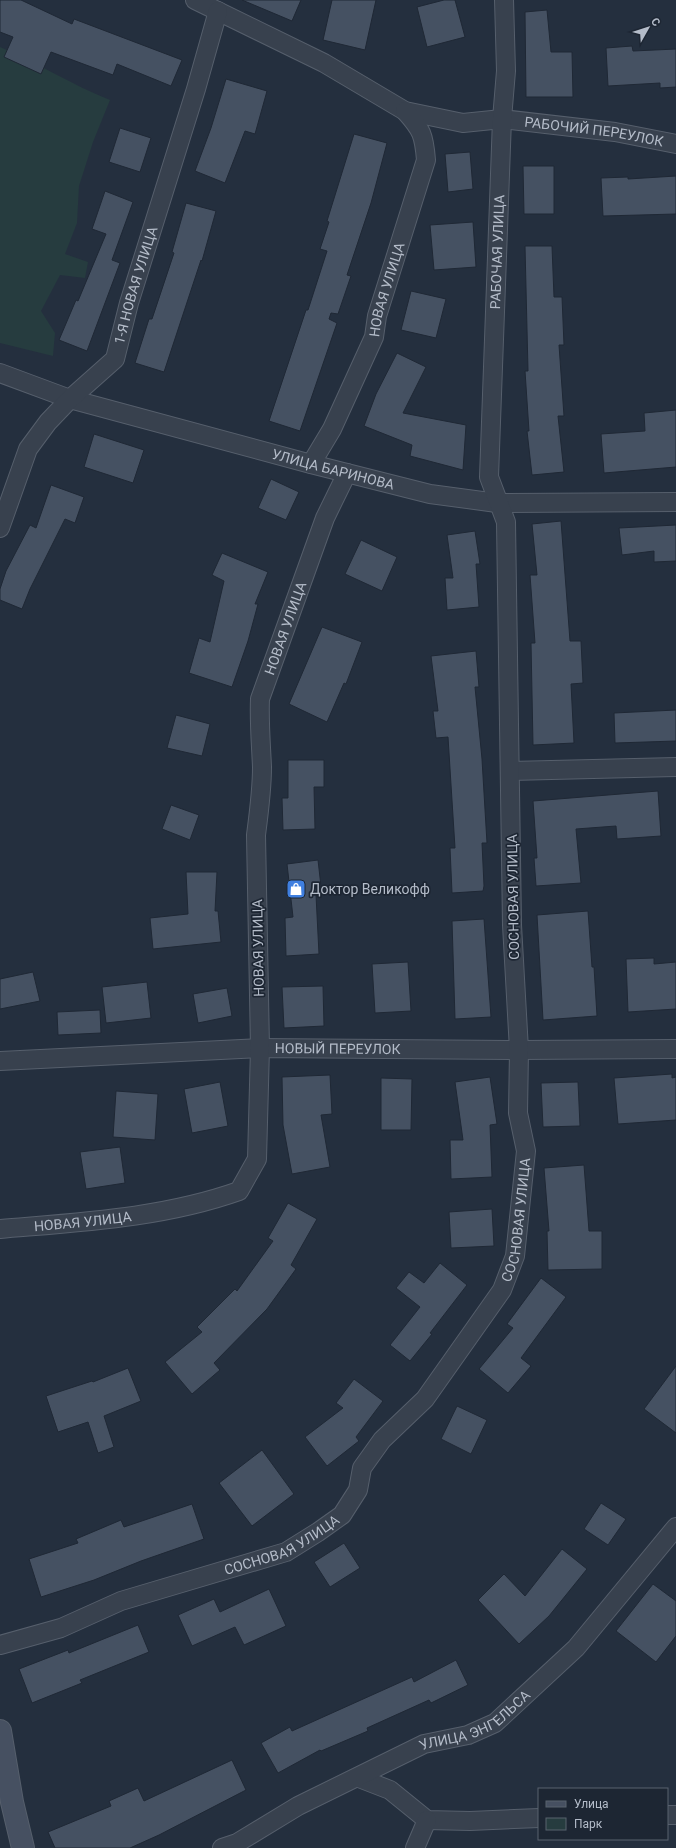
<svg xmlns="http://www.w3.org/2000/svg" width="676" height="1848" viewBox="0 0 676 1848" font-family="Roboto,sans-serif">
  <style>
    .green { fill: #263c3f }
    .building { fill: #455162; stroke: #1f2835 }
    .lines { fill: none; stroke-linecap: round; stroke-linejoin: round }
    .street-casing { stroke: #565f6c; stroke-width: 20 }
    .secondary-casing { stroke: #565f6c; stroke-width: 24 }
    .street { stroke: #38414e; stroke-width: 18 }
    .secondary { stroke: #465061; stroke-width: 22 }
    .labels { text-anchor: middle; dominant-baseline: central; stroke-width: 3.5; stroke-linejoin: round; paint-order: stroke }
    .street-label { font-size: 14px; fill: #b4bcc9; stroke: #1d2633 }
    .poi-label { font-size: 14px; fill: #b4bcc9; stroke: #1d2633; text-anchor: start }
  </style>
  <rect width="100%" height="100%" fill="#242f3e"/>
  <path class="green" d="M0,47c38,16 72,38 110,53l-17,42 -14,44 -2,37 -12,31 23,8 -3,16 -25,-3 -19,36 14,22 -2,23 -53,-13z"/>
  <g class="building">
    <path d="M0,0h21l51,24 2,-5 108,41 -11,26 -54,-22 -4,11 -62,-23 -10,22 -37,-17 9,-20 -13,-5z"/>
    <path d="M242,0h59l-9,21z"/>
    <path d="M332,0h44l-11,50 -42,-10z"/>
    <path d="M444,0h11l10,37 -38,10 -10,-40z"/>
    <path d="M547,10l4,42h21l1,45h-47l-1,-85z"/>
    <path d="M632,46l1,5 43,-2v38l-16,1v-5l-52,3 -2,-38z"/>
    <path d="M226,79l41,12 -12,43 -10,-3 -20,52 -30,-12 16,-43z"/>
    <path d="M120,128l31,10 -11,34 -31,-10z"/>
    <path d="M354,134l33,9 -16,60 -24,72 4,1 -13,38 -7,-1 -2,6 8,4 -37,108 -31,-10 37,-111h2l19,-59 -7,-2 9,-27 -2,-1z"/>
    <path d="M470,152l3,37 -25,3 -3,-38z"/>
    <path d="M523,166h31v48h-30z"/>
    <path d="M676,176v38l-73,2 -2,-38 27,-1v2z"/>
    <path d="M105,191l28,11 -21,58 8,3 -33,88 -28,-11 17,-40 2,1 28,-67 -14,-5z"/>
    <path d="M186,203l30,8 -14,50 -1,-1 -37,112 -29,-9 14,-44h3l22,-66 -2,-1z"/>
    <path d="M473,222l3,45 -42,3 -4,-45z"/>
    <path d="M525,246h27l2,51h8l2,48h-5l5,71h-6l6,56 -32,3 -5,-44h2l-4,-60h3z"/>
    <path d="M411,291l35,8 -10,39 -35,-8z"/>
    <path d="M397,353l29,14 -23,46 63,12 -3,45 -53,-14 2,-11 -48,-19 12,-32z"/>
    <path d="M676,410v57l-72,6 -3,-39 44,-3 -1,-18z"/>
    <path d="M94,434l50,16 -11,33 -49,-16z"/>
    <path d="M271,479l28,13 -13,28 -28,-12z"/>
    <path d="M51,485l33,12 -9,26 -10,-4 -35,70 -8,20 -22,-9v-11l6,-18 24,-46 6,3z"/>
    <path d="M561,521l9,120h11l2,42 -12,1 3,59 -41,2 -2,-102h4l-5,-68h7l-5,-51z"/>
    <path d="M676,525v36l-22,1v-11l-32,4 -3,-27z"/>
    <path d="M475,531l5,33h-4l3,43 -32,3 -2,-32h8l-6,-43z"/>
    <path d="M361,540l36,17 -15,34 -37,-17z"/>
    <path d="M222,553l46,19 -13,32h3l-10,37 -16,46 -43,-14 10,-35 11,4 14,-61 -12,-6z"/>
    <path d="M322,627l40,15 -16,42 -2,-1 -17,39 -38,-18z"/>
    <path d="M476,651l3,36h-4l7,72 5,84h-5l2,43 -1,5 -31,2 -2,-45h5l-7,-111 -12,1 -3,-27h5l-7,-55z"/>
    <path d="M676,710v31l-61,2 -1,-30z"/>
    <path d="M176,715l34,9 -8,32 -35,-8z"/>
    <path d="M288,760h36v27h-10l1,42 -32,1 -1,-32h6z"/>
    <path d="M658,791l3,45 -44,3 -1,-13 -40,3 5,54 -45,3 -2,-28h3l-4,-57z"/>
    <path d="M171,805l28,10 -9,25 -28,-11z"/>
    <path d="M318,860l4,35h-6l3,59 -33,2 -1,-38 8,-1 -6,-53z"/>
    <path d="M186,872h31l-2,39h3l3,31 -68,7 -3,-31 38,-4z"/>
    <path d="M588,911l4,56h2l3,49 -54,4 -6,-105z"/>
    <path d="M484,919l7,98 -36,2 -3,-98z"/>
    <path d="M654,958v6l22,-2v47l-48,3 -2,-53z"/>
    <path d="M408,962l3,49 -36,2 -3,-49z"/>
    <path d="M33,972l7,29 -40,8v-30z"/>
    <path d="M147,982l4,36 -45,5 -4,-36z"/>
    <path d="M323,986l1,40 -40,2 -2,-41z"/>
    <path d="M227,988l5,28 -34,7 -5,-29z"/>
    <path d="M100,1010l1,23 -43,2 -1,-23z"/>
    <path d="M672,1074v4l4,-1v43l-58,4 -4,-46z"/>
    <path d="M330,1075l2,39 -11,1 9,52 -38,7 -9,-49 -1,-48z"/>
    <path d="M490,1077l7,47 -7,1 2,52 -41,2 -1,-39h13l-8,-58z"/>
    <path d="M381,1078l31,1 -1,51h-30z"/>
    <path d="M220,1082l8,44 -36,7 -8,-44z"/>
    <path d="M578,1082l2,44 -37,1 -2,-44z"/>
    <path d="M116,1091l42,3 -3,46 -42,-3z"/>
    <path d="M120,1147l5,36 -39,6 -6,-37z"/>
    <path d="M584,1165l5,66h13v38l-54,1 -1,-39h2l-5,-63z"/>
    <path d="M288,1203l29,16 -26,46 5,4 -29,40 -53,54 6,7 -28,24 -27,-32 37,-30 -5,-5 38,-38 2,2 36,-50 -5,-3z"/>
    <path d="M492,1209l2,37 -43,2 -2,-36z"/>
    <path d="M440,1263l27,22 -37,48 2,1 -22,27 -20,-16 30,-38 -24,-19 13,-16 15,11z"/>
    <path d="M541,1278l25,19 -45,61 10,8 -23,27 -29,-24 34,-41 -6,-4z"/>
    <path d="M676,1366v67l-32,-24z"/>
    <path d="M128,1368l13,33 -37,15 10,31 -16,6 -10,-31 -30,10 -12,-36 46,-15 1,1z"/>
    <path d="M354,1379l29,22 -27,36 3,4 -32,25 -22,-29 38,-29 -7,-5z"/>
    <path d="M457,1406l30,14 -16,34 -30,-15z"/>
    <path d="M262,1450l32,44 -42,32 -33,-43z"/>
    <path d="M601,1503l25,16 -18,26 -24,-16z"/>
    <path d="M192,1504l12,35 -63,22 -47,19 -53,17 -12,-38 49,-16 -2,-4 45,-19 3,7z"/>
    <path d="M344,1543l16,25 -30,19 -16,-25z"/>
    <path d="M562,1549l25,20 -38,47 -30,28 -41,-44 26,-26 21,22z"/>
    <path d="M653,1584l23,17v35l-20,26 -40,-31z"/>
    <path d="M269,1589l17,37 -42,19 -9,-18 -43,19 -14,-31 36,-16 6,13z"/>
    <path d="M138,1625l11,27 -69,28 2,3 -50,20 -13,-34 49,-19 1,3z"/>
    <path d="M456,1660l12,25 -37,18 -2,-3 -62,28 1,3 -47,20 -1,-1 -42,23 -17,-30 29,-16 2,4 120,-54 2,5z"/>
    <path d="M232,1760l14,30 -87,45 -29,13h-75l-7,-16 63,-26 -2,-5 29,-13 6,13z"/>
  </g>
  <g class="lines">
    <defs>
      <g id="street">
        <path id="s1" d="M195,0l129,63 81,48 58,12 39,-4 113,13 61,12"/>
        <path id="s2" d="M0,373l70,26 241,65 119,30 67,9 179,-1"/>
        <path id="s3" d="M311,464l21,-35 42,-92 3,-21 49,-156c-2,-25 -4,-30 -21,-49"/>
        <path id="s4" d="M0,528l28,-79 20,-27 22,-23 45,-40 14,-56 67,-214 22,-78"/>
        <path d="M510,771l166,-4"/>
        <path id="s5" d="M0,1061l260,-13 259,2 157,-1"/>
        <path id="s6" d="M0,1229c81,-7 163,-11 239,-38l18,-32 3,-111 -4,-213c3,-23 6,-45 6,-68 -1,-23 -3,-45 -2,-68l65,-181 22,-45"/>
        <path id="s7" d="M0,1645l61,-17 60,-27 165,-49 32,-20 24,-17 16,-25 4,-22 20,-28 43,-41 77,-109 13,-34 11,-105 -8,-38 1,-63 -7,-125 -6,-403 -17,-45 13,-358 4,-48 -2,-71"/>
        <path d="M359,1778l31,12 37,30 43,1 69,-3"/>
        <path d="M667,1815h9"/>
        <path id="s8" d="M222,1848l15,-5 61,-37 126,-62 44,-9 27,-12 81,-75 100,-121"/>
        <path d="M415,1848l12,-28"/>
      </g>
      <path id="secondary" d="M0,1731l12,71 11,46"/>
    </defs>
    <use href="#street" class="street-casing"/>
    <use href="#secondary" class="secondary-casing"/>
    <use href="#street" class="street"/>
    <use href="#secondary" class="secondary"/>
  </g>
  <defs>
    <symbol id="shop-square" viewBox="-11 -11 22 22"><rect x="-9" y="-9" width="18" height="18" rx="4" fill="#3f7fe0" stroke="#1d2633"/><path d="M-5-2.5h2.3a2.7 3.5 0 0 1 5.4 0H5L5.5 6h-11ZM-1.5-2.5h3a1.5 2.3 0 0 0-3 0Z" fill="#fff"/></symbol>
  </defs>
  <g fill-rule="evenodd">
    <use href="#shop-square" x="285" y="878" width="22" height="22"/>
  </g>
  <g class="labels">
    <g class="street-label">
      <text stroke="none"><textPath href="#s1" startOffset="429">РАБОЧИЙ ПЕРЕУЛОК</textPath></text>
      <text stroke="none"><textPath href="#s7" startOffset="1693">РАБОЧАЯ УЛИЦА</textPath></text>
      <text stroke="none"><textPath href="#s4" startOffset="286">1-Я НОВАЯ УЛИЦА</textPath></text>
      <text stroke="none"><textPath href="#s3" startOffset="191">НОВАЯ УЛИЦА</textPath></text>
      <text stroke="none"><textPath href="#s2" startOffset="347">УЛИЦА БАРИНОВА</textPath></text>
      <text stroke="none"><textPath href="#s6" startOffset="815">НОВАЯ УЛИЦА</textPath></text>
      <text transform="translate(513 897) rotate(-91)">СОСНОВАЯ УЛИЦА</text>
      <text transform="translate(258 948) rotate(-91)">НОВАЯ УЛИЦА</text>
      <text stroke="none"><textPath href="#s5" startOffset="338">НОВЫЙ ПЕРЕУЛОК</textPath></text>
      <text stroke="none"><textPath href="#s7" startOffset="720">СОСНОВАЯ УЛИЦА</textPath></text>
      <text stroke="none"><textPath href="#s6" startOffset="83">НОВАЯ УЛИЦА</textPath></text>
      <text stroke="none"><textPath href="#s7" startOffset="300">СОСНОВАЯ УЛИЦА</textPath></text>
      <text stroke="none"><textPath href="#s8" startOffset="285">УЛИЦА ЭНГЕЛЬСА</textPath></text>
    </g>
    <g class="poi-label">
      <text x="310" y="889">Доктор Великофф</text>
    </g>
  </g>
  <rect x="538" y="1788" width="130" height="52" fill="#1d2633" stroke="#59626f"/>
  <rect x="546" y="1801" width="20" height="6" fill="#465061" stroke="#59626f"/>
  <text x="574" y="1808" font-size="12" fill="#b4bcc9">Улица</text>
  <rect x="546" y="1818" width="20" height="12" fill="#263c3f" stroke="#59626f"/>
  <text x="574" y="1828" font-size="12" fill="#b4bcc9">Парк</text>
  <g transform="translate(648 28) rotate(51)" stroke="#1d2633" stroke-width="3" paint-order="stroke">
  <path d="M0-3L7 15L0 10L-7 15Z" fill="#b4bcc9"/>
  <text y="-6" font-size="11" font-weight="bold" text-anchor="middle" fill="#b4bcc9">С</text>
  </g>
</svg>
